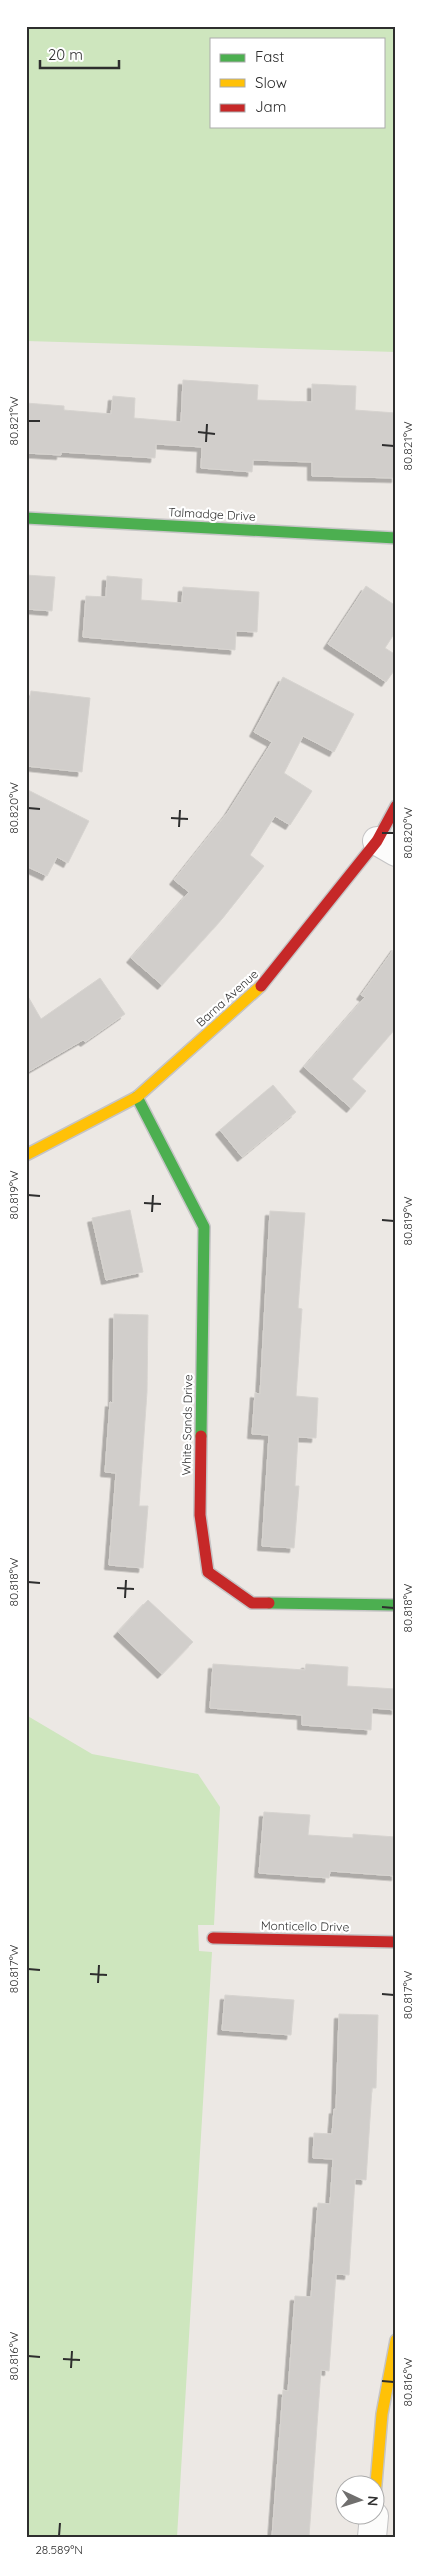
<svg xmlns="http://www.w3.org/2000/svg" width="422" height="2563" viewBox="0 0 422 2563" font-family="Quicksand,sans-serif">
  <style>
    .green { fill: #cee6be; fill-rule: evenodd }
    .building { fill: #d1cecb; stroke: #d7d4d0; filter: url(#shadow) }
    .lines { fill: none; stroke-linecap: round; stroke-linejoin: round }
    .street-casing { stroke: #c5c4c5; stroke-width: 30 }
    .fast-casing { stroke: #c5c4c5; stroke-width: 14 }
    .slow-casing { stroke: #c5c4c5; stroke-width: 14 }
    .jam-casing { stroke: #c5c4c5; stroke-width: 14 }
    .street { stroke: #fcfcfb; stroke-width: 28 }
    .fast { stroke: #4caf50; stroke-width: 11 }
    .slow { stroke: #ffc107; stroke-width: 11 }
    .jam { stroke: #c62828; stroke-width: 11 }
    .ticks { fill: none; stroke: #2e2e2e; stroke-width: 2 }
    .labels { text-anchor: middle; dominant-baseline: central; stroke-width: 4.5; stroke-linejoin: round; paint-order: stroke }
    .street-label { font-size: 12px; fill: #2e2e2e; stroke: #fff }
    .neatline { fill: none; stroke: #2e2e2e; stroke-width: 2 }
    .ticks-label { font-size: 12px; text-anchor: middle; fill: #2e2e2e }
  </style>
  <defs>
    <filter id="shadow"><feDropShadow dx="-4.5" dy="4.5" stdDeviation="0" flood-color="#0004"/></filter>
  </defs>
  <rect width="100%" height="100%" fill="#ece8e4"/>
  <g class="green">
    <path d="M26,26h370v326l-370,-11zM211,39h172v87h-172z"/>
    <path d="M26,1715l66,39 106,20 22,33 -6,118h-16l1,26 13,1 -35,585h-151z"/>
  </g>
  <g class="building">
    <path d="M183,380l75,5 -1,15 55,2v-18l44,2 -1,24 41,3v65l-84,-2v-14l-59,-2 -1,12 -51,-4 1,-21 -46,-3 -1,14 -94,-6v3l-35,-2v-50l38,3v4l47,4 2,-18 22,2 -1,20 47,4z"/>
    <path d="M26,575l29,2 -3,34 -26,-2z"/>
    <path d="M107,576l35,3 -1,21 41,3 1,-16 76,5 -2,40 -21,-1 -1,19 -152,-13 3,-41 20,1z"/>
    <path d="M366,586l30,20v25l-11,17 11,7v13l-10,14 -58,-38z"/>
    <path d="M283,677l71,37 -20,38 -31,-16 -19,37 28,18 -22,34 -15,-9 -25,39 14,11 -42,53 -60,66 -31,-27 58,-66 -15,-12 54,-68 44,-70 -18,-10z"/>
    <path d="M31,691l59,7 -8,74 -56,-6v-39z"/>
    <path d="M26,789l63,32 -21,42 -11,-6 -10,19 -21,-10z"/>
    <path d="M396,946v82l-44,51 14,12 -15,17 -47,-41 61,-70 -4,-2z"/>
    <path d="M100,978l25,36 -40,28 -2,-2 -57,33v-80l15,26z"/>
    <path d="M273,1085l23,27 -54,45 -22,-27z"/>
    <path d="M130,1210l13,62 -37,8 -14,-62z"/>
    <path d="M270,1211l35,2 -7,95 4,1 -6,87 22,2 -2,40 -18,-1 -3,49h4l-5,62 -32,-2 7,-111 -17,-1 3,-41 5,1z"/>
    <path d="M114,1314l34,1 -1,77 -8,114h9l-5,62 -34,-3 7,-92 -11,-1 5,-70 3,1z"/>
    <path d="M148,1600l45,42 -31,32 -44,-42z"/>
    <path d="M213,1664l92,6 1,-6 42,3 -1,19 49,3v21l-24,-2 -1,22 -69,-5v-10l-92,-7z"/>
    <path d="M264,1812l46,3 -2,20 45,3v-4l43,3v39l-66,-5 -1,7 -70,-5z"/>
    <path d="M225,1995l69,5 -3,35 -69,-5z"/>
    <path d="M339,2014l39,1 -2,73h-4l-6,92 -11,-1 -6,96 -13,-1 -7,97 -8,-1 -12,167h-37l11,-147 5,1 7,-95 16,1 7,-94 12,1 3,-45 -20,-1 1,-25 18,1 2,-25 2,1z"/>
  </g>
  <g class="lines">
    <defs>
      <g id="street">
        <path d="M377,841l19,11"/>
        <path d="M372,2537l2,-21"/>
      </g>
      <g id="fast">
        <path d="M26,518l370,20"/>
        <path d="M137,1097l67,130 -3,209"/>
        <path d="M269,1603l127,2"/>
      </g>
      <g id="slow">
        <path d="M26,1155l111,-58 124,-111"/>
        <path d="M374,2507l8,-93 14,-74"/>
      </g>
      <g id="jam">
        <path d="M261,986l116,-145 19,-35"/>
        <path d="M201,1436l-1,79 8,57 44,31h17"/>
        <path d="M213,1938l183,4"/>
      </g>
    </defs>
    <use href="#street" class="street-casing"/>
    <use href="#fast" class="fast-casing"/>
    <use href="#slow" class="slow-casing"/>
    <use href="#jam" class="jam-casing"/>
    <use href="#street" class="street"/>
    <use href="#fast" class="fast"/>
    <use href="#slow" class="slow"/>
    <use href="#jam" class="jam"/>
  </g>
  <path class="ticks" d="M28,421h12M198,432l17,2M206,442l1,-18M382,445l12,1M28,808l12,1M171,818l17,1M179,827l1,-17M382,833h12M28,1195l12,1M144,1203l17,1M152,1212l1,-17M382,1220l12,1M28,1582l12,1M117,1588l17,1M125,1598l1,-18M382,1607l12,1M28,1969l12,1M90,1974l17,1M98,1983l1,-18M382,1994l12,1M28,2356l12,1M63,2359l17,1M71,2368l1,-17M382,2381l12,1M59,2536l1,-13"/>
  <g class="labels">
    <g class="street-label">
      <text transform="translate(212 514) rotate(3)">Talmadge Drive</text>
      <text transform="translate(227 998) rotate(-42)">Barna Avenue</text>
      <text transform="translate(187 1425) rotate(-89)">White Sands Drive</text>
      <text transform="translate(305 1926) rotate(1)">Monticello Drive</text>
    </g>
  </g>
  <rect width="422" height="2563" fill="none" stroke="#ffffff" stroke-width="55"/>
  <rect x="210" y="38" width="175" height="90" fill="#ffffff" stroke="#ababab"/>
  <rect x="220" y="54" width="25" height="8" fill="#4caf50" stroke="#ababab"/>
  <text x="255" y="62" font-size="15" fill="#2e2e2e">Fast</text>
  <rect x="220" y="79" width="25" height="8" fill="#ffc107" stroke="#ababab"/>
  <text x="255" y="88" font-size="15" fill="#2e2e2e">Slow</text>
  <rect x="220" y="104" width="25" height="8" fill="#c62828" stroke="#ababab"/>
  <text x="255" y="112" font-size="15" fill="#2e2e2e">Jam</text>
  <g transform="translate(360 2500) rotate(94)"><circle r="24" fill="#ffffff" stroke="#ababab"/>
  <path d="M0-4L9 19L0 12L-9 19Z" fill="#706f6e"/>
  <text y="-8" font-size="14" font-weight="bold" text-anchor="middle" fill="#2e2e2e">N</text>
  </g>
  <path d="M40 60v8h79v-8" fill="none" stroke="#2e2e2e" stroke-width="2.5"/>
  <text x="48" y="60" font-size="15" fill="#2e2e2e" stroke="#ffffff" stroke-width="4" paint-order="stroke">20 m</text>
  <rect x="28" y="28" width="366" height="2508" class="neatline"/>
  <g class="ticks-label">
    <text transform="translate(14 421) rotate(-90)" y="4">80.821°W</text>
    <text transform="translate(408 446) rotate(-90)" y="4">80.821°W</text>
    <text transform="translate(14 808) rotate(-90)" y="4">80.820°W</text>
    <text transform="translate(408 833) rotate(-90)" y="4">80.820°W</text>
    <text transform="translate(14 1195) rotate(-90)" y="4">80.819°W</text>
    <text transform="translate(408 1221) rotate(-90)" y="4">80.819°W</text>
    <text transform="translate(14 1582) rotate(-90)" y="4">80.818°W</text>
    <text transform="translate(408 1608) rotate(-90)" y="4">80.818°W</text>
    <text transform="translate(14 1969) rotate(-90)" y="4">80.817°W</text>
    <text transform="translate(408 1995) rotate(-90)" y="4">80.817°W</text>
    <text transform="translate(14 2356) rotate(-90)" y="4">80.816°W</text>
    <text transform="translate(408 2382) rotate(-90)" y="4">80.816°W</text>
    <text x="59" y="2554">28.589°N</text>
  </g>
</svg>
